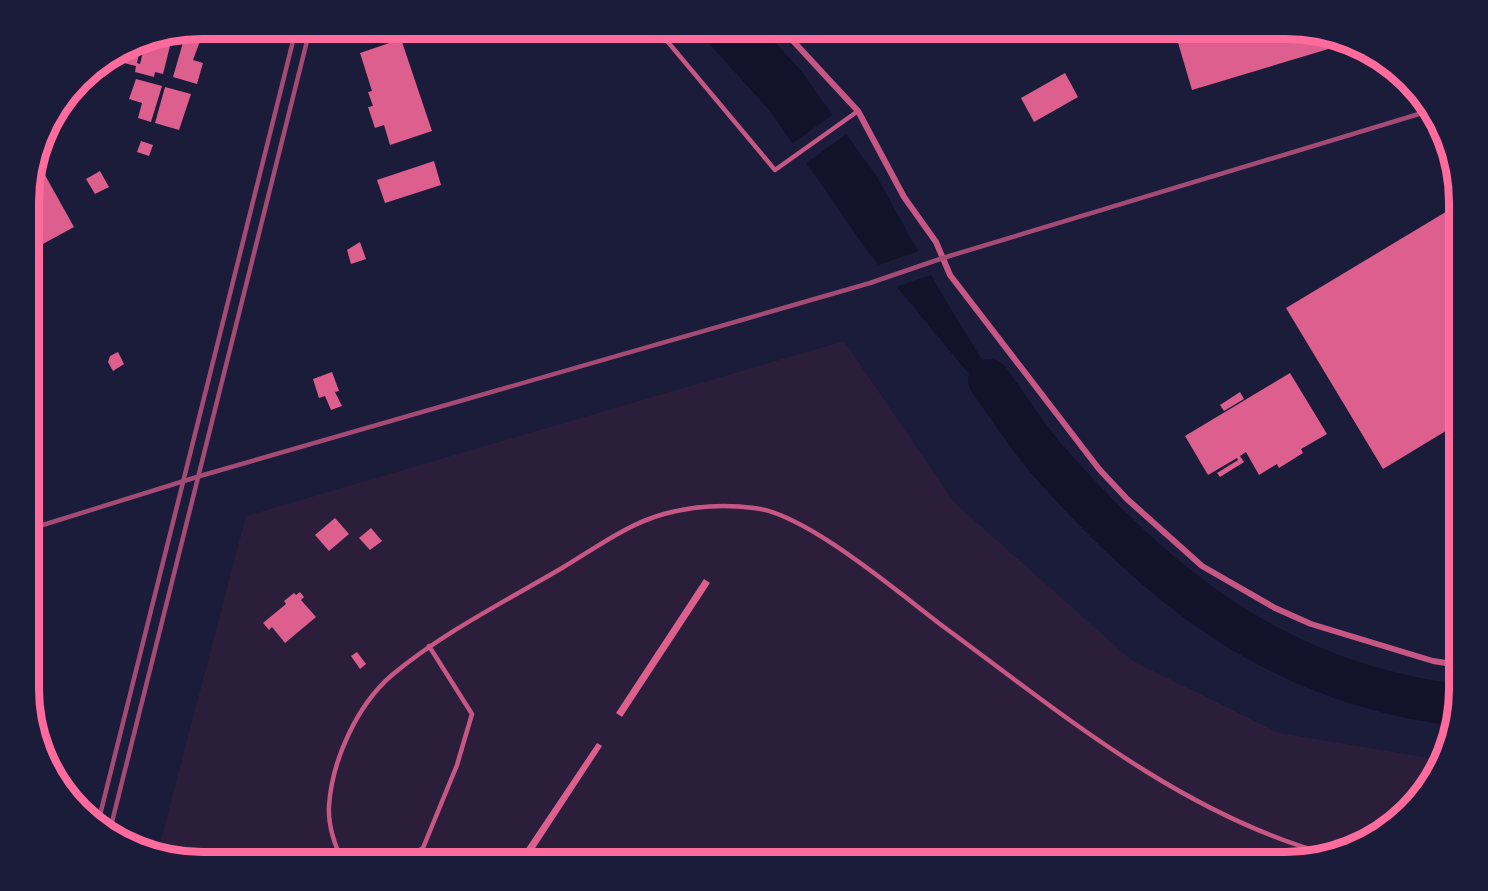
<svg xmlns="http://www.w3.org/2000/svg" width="1488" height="891" viewBox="0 0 1488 891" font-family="Montserrat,sans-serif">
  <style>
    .green { fill: #2a1e3b }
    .water { fill: #12122b }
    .pier { fill: #1b1b3a }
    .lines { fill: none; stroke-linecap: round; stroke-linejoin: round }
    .river { stroke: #12122b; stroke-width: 42 }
    .building { fill: #dd5f8e }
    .service { stroke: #c65784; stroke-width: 4.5 }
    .minor { stroke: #c65784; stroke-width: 6 }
    .rail { stroke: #a44b75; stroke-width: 4.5 }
    .rim { fill: none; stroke: #ff6b9d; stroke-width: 8 }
  </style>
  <rect width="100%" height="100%" fill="#1b1b3a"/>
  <path class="green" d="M844,341l110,161 177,158 148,73 162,27 -5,16 -63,63 -76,23h-1096l-43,-11 88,-335z"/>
  <path class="water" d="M696,29h67l39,43 75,105 63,114 109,179 -178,-214 -101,-145z"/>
  <g class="pier">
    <path d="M835,113l14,19 -45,33 -14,-20z"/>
    <path d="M921,250l13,24 -41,14 -18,-22z"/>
  </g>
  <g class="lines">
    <path class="river" d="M989,380c18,25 36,53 56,77 114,131 235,227 413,248"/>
  </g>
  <g class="building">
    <path d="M1174,29h113l58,15 -153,46z"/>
    <path d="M195,30l8,3 -10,27 10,3 -6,21 -24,-7 13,-45z"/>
    <path d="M173,34l-10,40 -8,-2 -1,5 -19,-5 1,-6 -29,-7 35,-19 -5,23 3,1 6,-24z"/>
    <path d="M401,39l31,92 -42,14 -6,-20 -9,3 -7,-21 5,-1 -5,-14 4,-1 -12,-38z"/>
    <path d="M1065,73l13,24 -44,25 -13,-24z"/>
    <path d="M136,79l26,7 -11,36 -13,-4 4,-15 -13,-4z"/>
    <path d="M165,87l26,7 -12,36 -24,-7z"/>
    <path d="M141,141l12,4 -4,11 -12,-4z"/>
    <path d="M36,159l38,68 -44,24v-72z"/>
    <path d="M434,161l7,24 -56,18 -8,-23z"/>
    <path d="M100,171l9,16 -14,7 -9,-15z"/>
    <path d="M1459,204v219l-76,46 -97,-161z"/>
    <path d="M360,242l6,17 -15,5 -4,-14z"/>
    <path d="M118,352l6,12 -11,7 -5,-9 2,-6z"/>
    <path d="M332,372l7,19 -4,1 7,14 -11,4 -6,-14 -6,2 -6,-19z"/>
    <path d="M1290,373l37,61 -26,15 2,4 -24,15 -2,-4 -18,11 -13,-23 -6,4 4,6 -24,15 -3,-4 21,-13 -1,-2 -29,17 -23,-39z"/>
    <path d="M1240,392l4,7 -20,12 -4,-6z"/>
    <path d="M335,518l14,16 -20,17 -14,-16z"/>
    <path d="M371,528l11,13 -12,9 -11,-12z"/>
    <path d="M704,579l6,4 -88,134 -6,-4z"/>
    <path d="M300,592l4,5 -3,3 15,17 -31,26 -13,-16 -3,3 -6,-7 23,-19 -2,-3 10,-8 2,2z"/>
    <path d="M357,652l9,12 -6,5 -9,-13z"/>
    <path d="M597,743l5,3 -76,116h-9z"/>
  </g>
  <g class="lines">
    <g class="service">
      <path d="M657,29l118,141 83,-59"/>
      <path d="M343,862c-8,-16 -15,-37 -14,-56 3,-46 28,-101 63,-131 52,-43 112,-73 170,-107 32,-19 65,-44 102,-54 29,-8 61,-10 90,-6 52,5 146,86 190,119 119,88 237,186 382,227"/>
      <path d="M401,862l22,-14 34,-83 15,-51 -43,-68"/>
    </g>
    <path class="minor" d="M782,29l76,82 46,86 32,45 14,33 149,194 28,30 75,67 73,42 36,16 122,37 26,4"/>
    <g class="rail">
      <path d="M30,529l170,-53 670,-193 73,-25 489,-148"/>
      <path d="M98,823l198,-794"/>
      <path d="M109,834l201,-805"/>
    </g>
  </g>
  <path d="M0 0H1488V891H0ZM202 39H1286A163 163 0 0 1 1449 202V689A163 163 0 0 1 1286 852H202A163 163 0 0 1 39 689V202A163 163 0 0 1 202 39Z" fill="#1b1b3a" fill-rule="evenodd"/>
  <path class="rim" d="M202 39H1286A163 163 0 0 1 1449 202V689A163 163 0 0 1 1286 852H202A163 163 0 0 1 39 689V202A163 163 0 0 1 202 39Z"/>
</svg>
